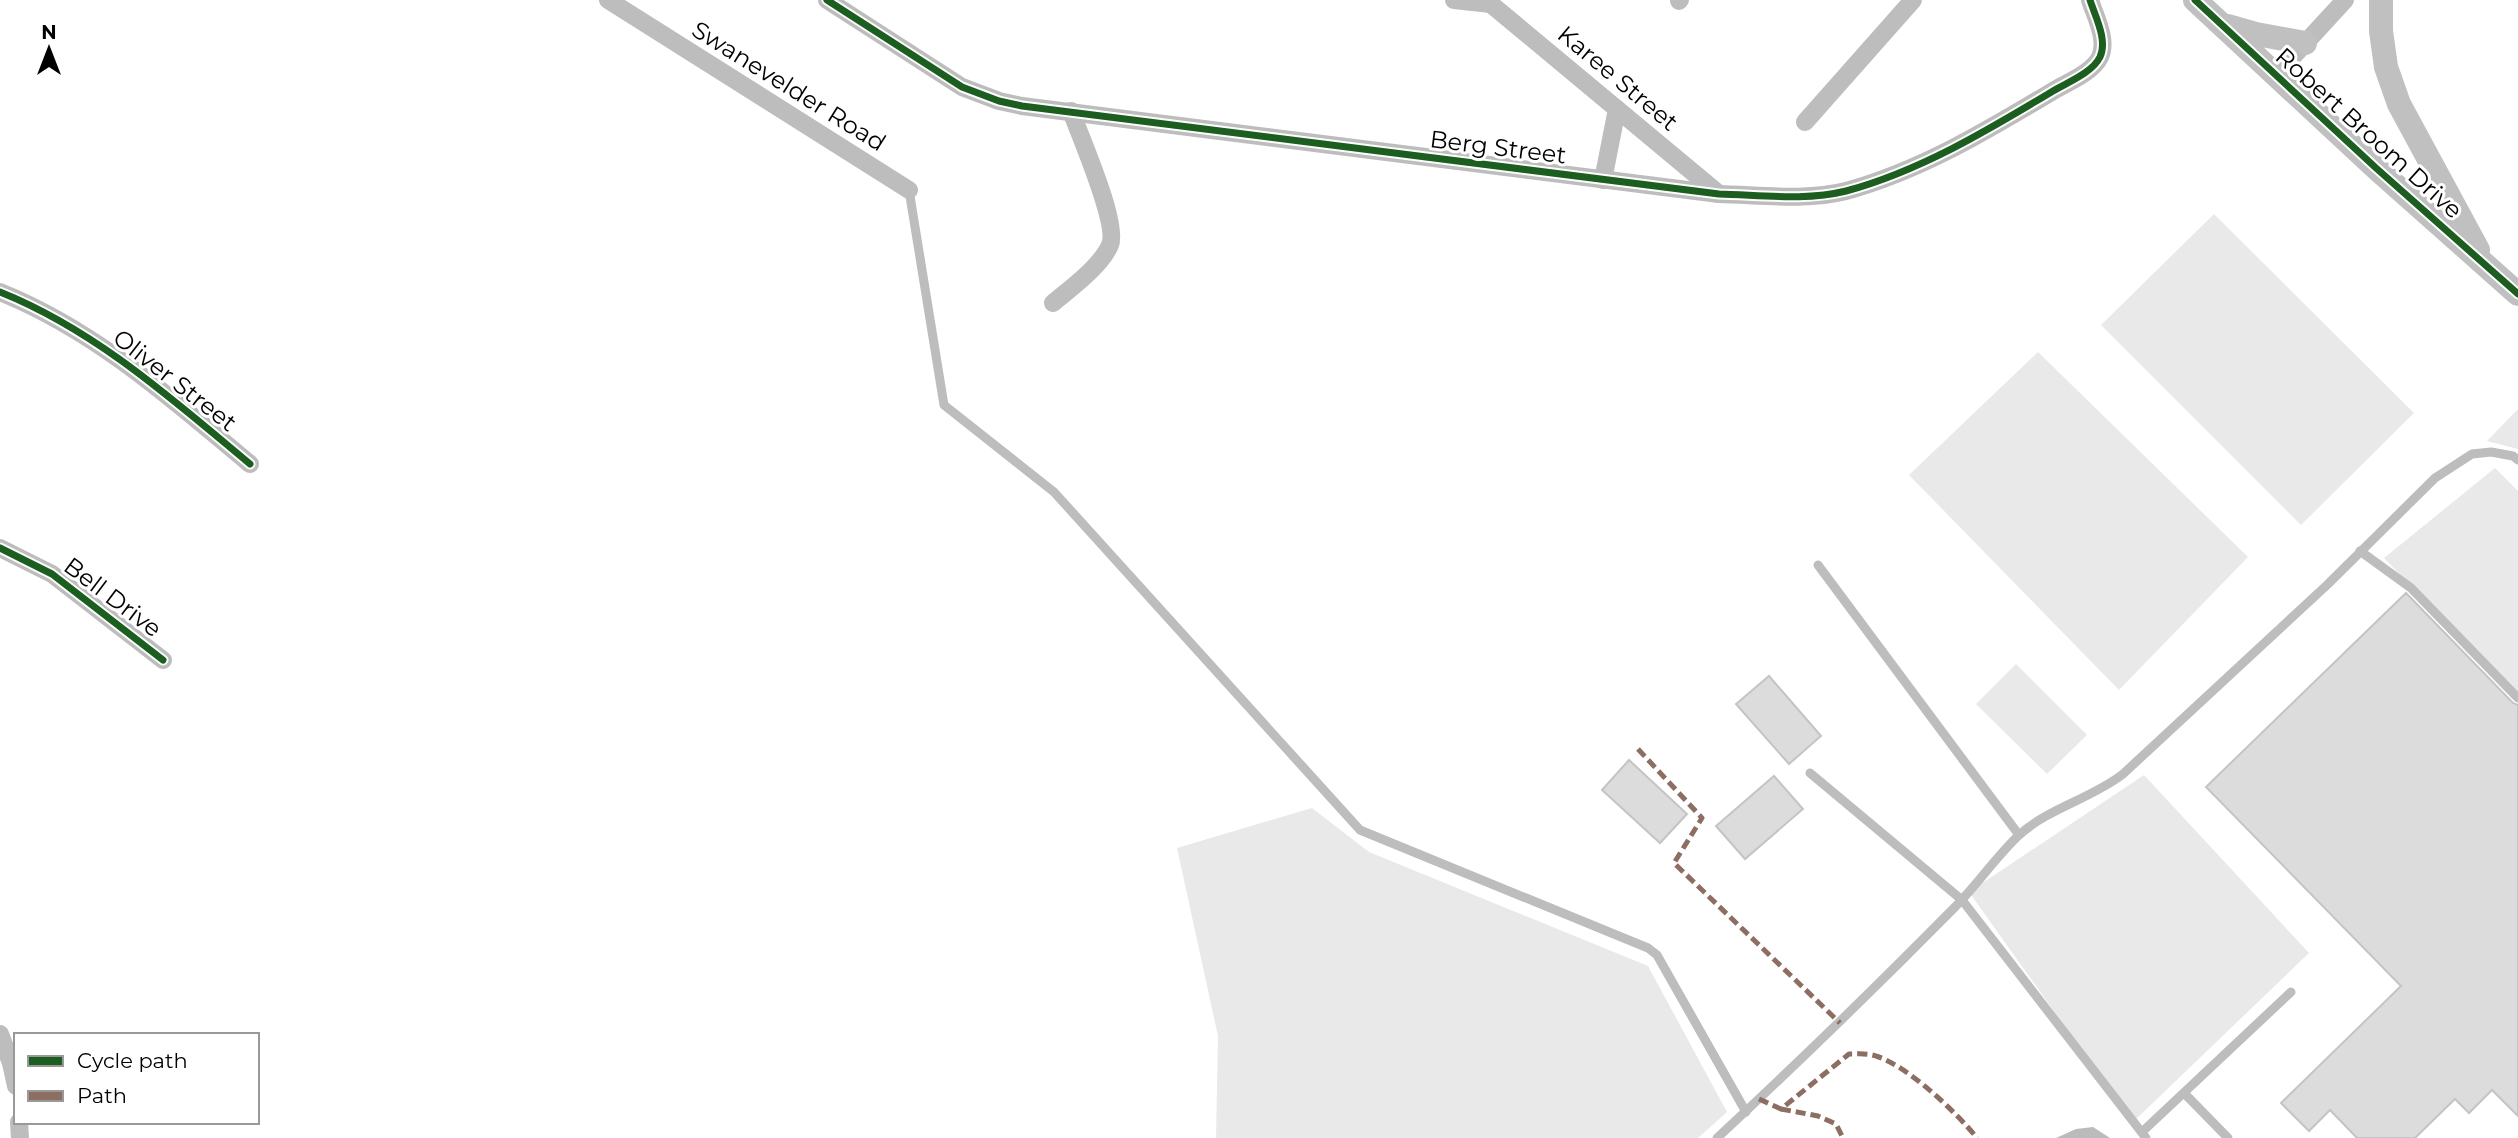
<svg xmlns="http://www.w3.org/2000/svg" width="2518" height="1138" viewBox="0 0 2518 1138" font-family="Montserrat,sans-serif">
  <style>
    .green { fill: #e9e9e9 }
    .water { fill: #bbb }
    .building { fill: #dcdcdc; stroke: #c4c4c4; stroke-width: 2 }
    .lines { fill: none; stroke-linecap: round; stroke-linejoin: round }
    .lane { stroke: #bdbdbd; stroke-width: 9 }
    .street { stroke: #bdbdbd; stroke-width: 18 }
    .secondary { stroke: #c0c0c0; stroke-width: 24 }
    .quiet { stroke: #8d6e63; stroke-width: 5; stroke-dasharray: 10 5; stroke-linecap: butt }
    .cycleway-casing { stroke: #fff; stroke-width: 11 }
    .cycleway { stroke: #1b5e20; stroke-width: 7 }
    .labels { text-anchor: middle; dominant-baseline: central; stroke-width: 6; stroke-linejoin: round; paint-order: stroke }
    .street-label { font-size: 24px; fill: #000; stroke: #fff }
  </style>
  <rect width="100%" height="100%" fill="#fff"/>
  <g class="green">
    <path d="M2214,214l200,199 -113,112 -200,-200z"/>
    <path d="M2038,352l210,205 -129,133 -210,-215z"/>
    <path d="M2518,409v40l-31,-8z"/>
    <path d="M2495,468l23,23v206l-134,-139z"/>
    <path d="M2016,664l71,71 -40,39 -71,-70z"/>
    <path d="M2144,775l165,178 -176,169 -164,-230z"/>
    <path d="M1312,808l57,44 279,114 79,146 -29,26h-482l2,-102 -41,-188z"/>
  </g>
  <path class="water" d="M2093,1127l17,11h-54l20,-9z"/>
  <g class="building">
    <path d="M2406,593l107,110 5,2v411l-26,-26 -23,23 -14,-14 -40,39h-58l-27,-28 -21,21 -28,-28 120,-117 -195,-199z"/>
    <path d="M1769,676l52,60 -32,28 -53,-60z"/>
    <path d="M1629,760l58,54 -27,29 -58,-53z"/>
    <path d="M1774,776l29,33 -58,50 -29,-33z"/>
  </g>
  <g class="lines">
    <g class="lane">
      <path d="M909,190l35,215 110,87 306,338 288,118 9,7 89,157"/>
      <path d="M2360,551l51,37 107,110"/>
      <path d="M1818,565l201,270"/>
      <path d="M1810,773l152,127 184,238"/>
      <path d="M2184,1093l44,45"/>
      <path d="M2142,1132l149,-140"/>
      <path d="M1717,1138c81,-75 160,-152 237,-230 23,-23 41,-50 64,-72 30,-28 73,-37 105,-62l204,-189 108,-107 37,-24 19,-2 22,4 5,4"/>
    </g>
    <g class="street">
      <path d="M608,0l301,190"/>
      <path d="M827,0l135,87 37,14 23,5 697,88c42,1 87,7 127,-3 74,-20 142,-61 207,-100 15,-9 39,-18 47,-34 8,-17 -5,-41 -10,-57"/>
      <path d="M1454,0l37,4"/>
      <path d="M1486,0l233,194"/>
      <path d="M1679,1l1,-1"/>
      <path d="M2276,75l69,-75"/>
      <path d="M1805,122l108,-122"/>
      <path d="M1603,180l14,-71"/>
      <path d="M0,292c95,38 172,107 250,172"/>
      <path d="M1053,303c18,-15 48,-37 57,-58 9,-21 -30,-109 -39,-134"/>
      <path d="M0,548l52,26 111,86"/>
      <path d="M0,1034l11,29 5,23"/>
      <path d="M19,1122l1,16"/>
    </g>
    <g class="secondary">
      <path d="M2195,0l181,168 142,126"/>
      <path d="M2381,0v31l5,36 13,37 79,146"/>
      <path d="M2228,26l28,8 49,9"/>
    </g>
    <g class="quiet">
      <path d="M1638,749l64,69 -28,45 166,160"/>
      <path d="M1759,1099l22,10 68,-55c8,0 19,-1 27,2 32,10 80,56 101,82"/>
      <path d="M1781,1109l37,7 18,8 7,14"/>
    </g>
    <defs>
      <g id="cycleway">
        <path d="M827,0l135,87 37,14 23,5 697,88c42,1 87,7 127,-3 74,-20 142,-61 207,-100 15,-9 39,-18 47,-34 8,-17 -5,-41 -10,-57"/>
        <path d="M2195,0l181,168 142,126"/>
        <path d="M0,292c95,38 172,107 250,172"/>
        <path d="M0,548l52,26 111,86"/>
      </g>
    </defs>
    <use href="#cycleway" class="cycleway-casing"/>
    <use href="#cycleway" class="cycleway"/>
  </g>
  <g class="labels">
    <g class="street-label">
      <text transform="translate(1618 78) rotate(40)">Karee Street</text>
      <text transform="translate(789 86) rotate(32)">Swanevelder Road</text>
      <text transform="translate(2369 133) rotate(42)">Robert Broom Drive</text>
      <text transform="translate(1498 147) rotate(7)">Berg Street</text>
      <text transform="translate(175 380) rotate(38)">Oliver Street</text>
      <text transform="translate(113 597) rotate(37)">Bell Drive</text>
    </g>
  </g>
  <rect x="14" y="1033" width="245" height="91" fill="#ffffff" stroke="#999999" stroke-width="2"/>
  <rect x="28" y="1056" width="35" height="10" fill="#1b5e20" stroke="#999999" stroke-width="2"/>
  <text x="77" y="1068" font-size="21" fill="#000000">Cycle path</text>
  <rect x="28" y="1091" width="35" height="10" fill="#8d6e63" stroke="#999999" stroke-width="2"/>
  <text x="77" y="1103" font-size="21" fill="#000000">Path</text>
  <g transform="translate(49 49)" stroke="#ffffff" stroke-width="5" paint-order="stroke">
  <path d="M0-5L12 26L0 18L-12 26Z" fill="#000000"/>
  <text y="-10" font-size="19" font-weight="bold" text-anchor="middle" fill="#000000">N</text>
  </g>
</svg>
